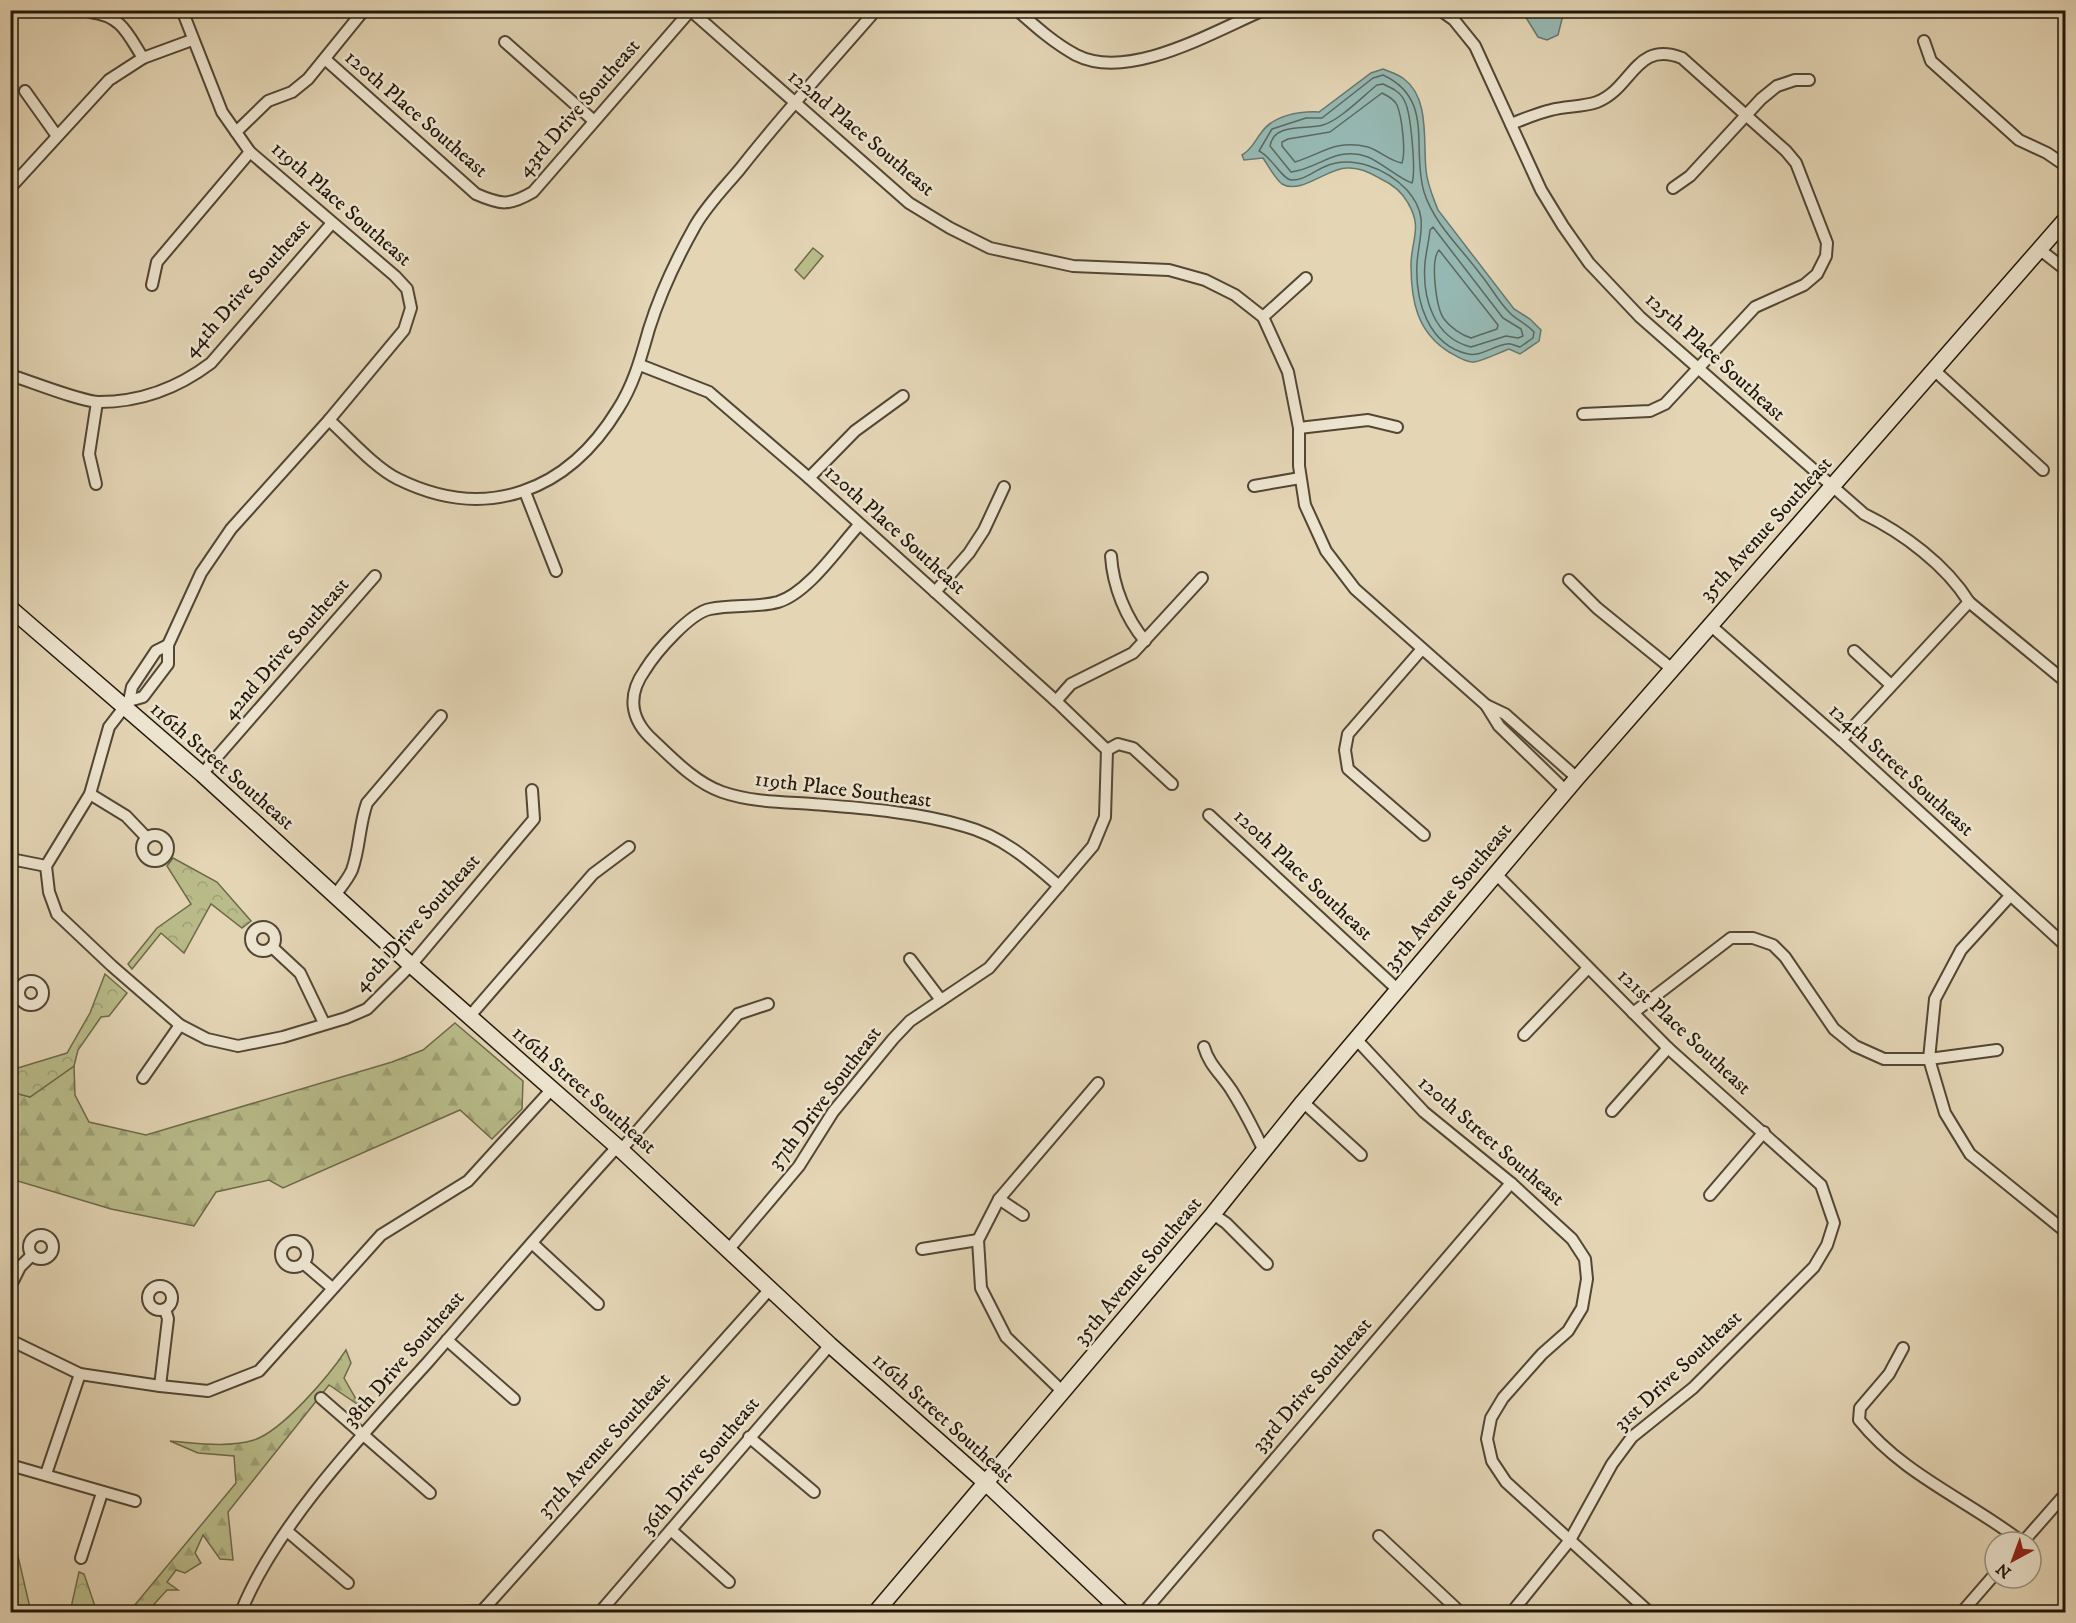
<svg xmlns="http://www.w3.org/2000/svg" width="2076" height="1623" viewBox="0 0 2076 1623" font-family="'IM FELL DW Pica',serif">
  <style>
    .forest { fill: url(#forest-firs); stroke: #6d6a4a; stroke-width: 1.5 }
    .park { fill: url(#park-crowns); stroke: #6d6a4a; stroke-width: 1.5 }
    .pitch { fill: #b9bc8a; stroke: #6d6a4a; stroke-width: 1.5 }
    .water { fill: #96b8b2; stroke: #67786f; stroke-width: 1.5 }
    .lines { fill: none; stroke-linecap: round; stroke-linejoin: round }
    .shore { stroke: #5c685e; stroke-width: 1.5 }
    .stream { stroke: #67786f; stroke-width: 3 }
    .street-casing { stroke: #524635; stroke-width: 14 }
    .secondary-casing { stroke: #21170a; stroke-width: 18 }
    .street { stroke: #ede4cf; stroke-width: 10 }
    .secondary { stroke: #ede4cf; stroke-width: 15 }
    .labels { text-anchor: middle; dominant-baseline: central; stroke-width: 5; stroke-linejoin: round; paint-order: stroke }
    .street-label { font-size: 21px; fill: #21170a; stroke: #ede4cf }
  </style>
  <defs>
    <pattern id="forest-firs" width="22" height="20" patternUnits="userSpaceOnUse" patternTransform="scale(1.5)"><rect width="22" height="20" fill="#b9bc8a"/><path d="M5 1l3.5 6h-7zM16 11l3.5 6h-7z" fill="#9fa176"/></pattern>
    <pattern id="park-crowns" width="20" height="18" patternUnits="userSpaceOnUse" patternTransform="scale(1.5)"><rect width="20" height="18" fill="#b9bc8a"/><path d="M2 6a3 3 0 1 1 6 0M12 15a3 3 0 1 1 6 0" fill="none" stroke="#9fa176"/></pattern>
  </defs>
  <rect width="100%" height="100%" fill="#e4d5b5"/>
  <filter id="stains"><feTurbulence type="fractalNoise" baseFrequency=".00333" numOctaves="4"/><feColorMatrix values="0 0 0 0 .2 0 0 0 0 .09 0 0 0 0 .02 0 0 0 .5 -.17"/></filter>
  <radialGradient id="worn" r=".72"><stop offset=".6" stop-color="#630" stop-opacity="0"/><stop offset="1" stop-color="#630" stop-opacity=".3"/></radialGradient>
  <g class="forest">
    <path d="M455,1023l68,58 -1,28 -30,30 -32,-29 -177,78 -14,-8 -53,12 -22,34 -83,-17 -100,-30v-87l19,5 44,-31 1,29 14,27 57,13 246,-73 31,-12z"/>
    <path d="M346,1350l5,13 -7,15 16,28 -31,-21 -101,127 5,48 -13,-1 -17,-24 -8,18 6,10 -16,10 -9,-3 -9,12 11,8h-11l-20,22h-18l107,-129 -2,-27 -36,-3 -28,-12c26,2 58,7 84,-1 28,-9 75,-64 92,-90z"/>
  </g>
  <g class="park">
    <path d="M173,858l44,24 34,39 -9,7 -31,-24 -27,49 -23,-20 -29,36 -4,-5 29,-36 34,-24 -24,-38z"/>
    <path d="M105,974l22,19 -18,23 -8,1 -23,33 -4,16 -44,31 -19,-5v-22l56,-17 23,-40z"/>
    <path d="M10,1538l4,1 17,73h-20z"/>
    <path d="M79,1572l5,2 13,38h-27z"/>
  </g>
  <path class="pitch" d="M813,248l10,8 -19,23 -9,-9z"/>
  <g class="water">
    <path d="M1522,11h42l-6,24 -11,5 -9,-3z"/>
    <path d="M1383,69c7,3 15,5 21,10 26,19 19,63 22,91 1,14 7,27 12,40l76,99 16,10 11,11 -2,11 -19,13 -11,-5c-11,4 -24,11 -35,13 -8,1 -18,-6 -25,-10 -32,-20 -38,-51 -38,-87 0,-25 12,-37 -3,-62 -6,-11 -16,-19 -27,-24 -11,-6 -21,-12 -34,-11 -20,0 -46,27 -65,16 -7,-5 -14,-19 -19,-26l-19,2 -2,-5c10,-6 12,-13 19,-22 12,-18 39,-22 58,-21l52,-39z"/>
  </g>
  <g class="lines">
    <g class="shore">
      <path d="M1383,75c52,24 28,73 41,117 10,32 38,57 57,83 10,12 17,26 28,37 7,8 17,11 25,20l-1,6 -13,9c-4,-1 -9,-4 -13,-3 -12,1 -27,13 -39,10 -40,-9 -53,-53 -51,-91 2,-28 13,-47 -10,-73 -20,-21 -55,-36 -83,-23 -10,4 -21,14 -33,13 -9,-1 -20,-24 -32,-29l13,-22 34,-11h16l51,-40z"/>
      <path d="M1383,84c9,4 18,8 22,18 6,12 11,69 7,81 -11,-3 -30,-20 -44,-26 -31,-12 -50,12 -77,15l-21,-26c4,-24 37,-16 53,-21 17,-5 40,-29 54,-40z"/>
      <path d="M1382,93c6,3 12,6 15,12 5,12 9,47 5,58 -12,-2 -22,-12 -34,-16 -33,-8 -46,7 -73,15l-13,-16v-4l6,-3 42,-7z"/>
      <path d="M1433,227l70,91 18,11 2,7 -5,2 -12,-2 -35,11c-37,-9 -49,-49 -46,-84 1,-11 4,-22 5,-33z"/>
      <path d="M1439,250l59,75 -1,4 -26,9c-10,-3 -21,-11 -27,-19 -8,-11 -14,-59 -5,-69z"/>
    </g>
    <path class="stream" d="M10,1122l1,1"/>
    <defs>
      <g id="street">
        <path d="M690,10l219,193 41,25 40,20 83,18 96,4 36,10 30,15 28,22 25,55 11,56v38l6,39 21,46 29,38 131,116 19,9 72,64"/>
        <path d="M1017,10c19,17 37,33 59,45 53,27 138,-24 188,-45"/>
        <path d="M1440,10l14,10 21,26 66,144 22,36 26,37 51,54 224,197c39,19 82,51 105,88l97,80"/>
        <path d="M90,12c32,4 37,21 53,46"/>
        <path d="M1924,41l7,20 88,79 28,13 19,13"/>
        <path d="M505,42l89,79"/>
        <path d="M325,59l151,135c25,11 33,12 57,-2l158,-182"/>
        <path d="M25,91l32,45"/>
        <path d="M1511,124c13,-5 27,-11 40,-14 15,-4 32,-3 46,-8 36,-14 38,-62 85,-44l104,93 10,12 31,80 -1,13 -9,18 -13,11 -49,22 -90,97 -15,7 -67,3"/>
        <path d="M236,132l32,-31 24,-9 16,-13 56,-69"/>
        <path d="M10,188l99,-108 34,-22 49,-18"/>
        <path d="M1673,188l17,-12 71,-77 16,-13 18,-6h14"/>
        <path d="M2039,249l27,21"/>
        <path d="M152,285l5,-23 93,-110"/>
        <path d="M1263,317l43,-39"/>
        <path d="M640,365l69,27 100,86 247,223 51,49"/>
        <path d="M1934,370l109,100"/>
        <path d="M10,375c20,6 72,27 89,27 41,0 79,-14 112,-39l121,-140"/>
        <path d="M329,420c20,18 46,48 69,59 89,44 170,12 220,-70 16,-25 23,-52 31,-80 11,-35 28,-71 46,-103 12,-21 30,-39 45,-57 43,-55 90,-106 136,-159"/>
        <path d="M1299,428l69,-8 29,7"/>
        <path d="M809,478l46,-47 48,-35"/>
        <path d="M96,484l-7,-30 8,-52"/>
        <path d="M1254,486l46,-8"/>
        <path d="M525,492l31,79"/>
        <path d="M859,525c-21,23 -51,68 -81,77 -22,6 -46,2 -68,7 -20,4 -54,43 -65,61 -18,25 -15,50 9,71 20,19 42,42 68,51 29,10 60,10 90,12 49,4 105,8 152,22 38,10 66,35 95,60"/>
        <path d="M1111,556c2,31 15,62 34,85"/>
        <path d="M1569,580l28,28 75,61"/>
        <path d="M935,592l34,-39 15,-23 20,-43"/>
        <path d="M1709,624l132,116 225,206"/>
        <path d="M1422,649l-74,85 -3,16 3,19 76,66"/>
        <path d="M1854,651l37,34"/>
        <path d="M129,701l14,-4 25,-33v-19l33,-72 30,-44 98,-109 75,-90 7,-22 -4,-19 -12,-13 -145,-124 -28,-40 -40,-102"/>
        <path d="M1056,701l15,-17 62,-31 69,-75"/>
        <path d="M1486,705l13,21 67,65"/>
        <path d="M1841,740l128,-138"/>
        <path d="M1107,750l11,-6 15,4 39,36"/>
        <path d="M202,774l173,-198"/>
        <path d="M90,794l36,22 21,22"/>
        <path d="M1209,815l188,174"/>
        <circle cx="155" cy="848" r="13"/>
        <path d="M10,862l6,-2 30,6"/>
        <path d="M46,866l3,26 8,22 55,52 68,59 27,14 31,7 45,-9 63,-19 21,-9 44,-44 123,-146 -2,-29"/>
        <path d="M46,866l44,-72 19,-67 20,-26 3,-14 24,-36 12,-6"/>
        <path d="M1496,874l172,174 153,137 13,38 -7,22 -13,22 -121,121 -61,49 -20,27 -42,76 -58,72"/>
        <path d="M336,894c5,-7 12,-15 16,-24 8,-22 7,-45 15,-67l74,-87"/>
        <circle cx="263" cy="939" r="12"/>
        <path d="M272,947l28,26 24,50"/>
        <path d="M910,959l31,41"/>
        <circle cx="31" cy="993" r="12"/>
        <path d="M1633,1013l98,-75h22l20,7 12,12 49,72 21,17 29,13h45l16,54 25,41 96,78"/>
        <path d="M469,1017l124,-143 36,-27"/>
        <path d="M1524,1035l64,-67"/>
        <path d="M1356,1039l68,73 87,71 61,56 13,20 2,20 -5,29 -14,23 -26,23 -39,44 -12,20 -4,21 5,22 14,21 143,130"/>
        <path d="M1204,1047c5,18 18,28 28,44 12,19 22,39 32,60"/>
        <path d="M1997,1050l-68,9 6,-60 26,-49 49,-54"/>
        <path d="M143,1078l37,-53"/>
        <path d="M1303,1102l58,53"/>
        <path d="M1612,1111l56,-63"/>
        <path d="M621,1150l117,-136 30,-10"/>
        <path d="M1710,1195l54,-63"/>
        <path d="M999,1199l24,16"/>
        <path d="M1213,1214l13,9 41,41"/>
        <circle cx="41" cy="1247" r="12"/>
        <circle cx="294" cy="1254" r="13"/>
        <path d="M532,1243l66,61"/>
        <path d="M729,1249l70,-83 34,-54 60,-73 17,-18 79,-53 104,-122 12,-29 2,-67"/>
        <path d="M922,1249l56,-9"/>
        <path d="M303,1263l28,24"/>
        <circle cx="160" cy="1298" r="12"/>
        <path d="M10,1287l10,-20 12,-12"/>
        <path d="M10,1340l70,34 80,12 48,5 51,-20 122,-136 87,-54 83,-91"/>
        <path d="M447,1340l67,59"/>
        <path d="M1903,1348l-14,26 -29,34 -1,12c44,55 109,80 163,122"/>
        <path d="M160,1386l8,-67 -3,-10"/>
        <path d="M1063,1392l-57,-55 -25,-49 -3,-48 21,-41 99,-116"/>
        <path d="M321,1398l109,95"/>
        <path d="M749,1437l65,55"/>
        <path d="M10,1465l125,36"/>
        <path d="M46,1474l34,-100"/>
        <path d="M671,1530l58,52"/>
        <path d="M287,1531l61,52"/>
        <path d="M1379,1536l81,76"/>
        <path d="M2023,1542l43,-49"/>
        <path d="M81,1558l21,-65"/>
        <path d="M241,1612c34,-86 124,-180 187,-250 63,-72 125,-145 189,-215"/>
        <path d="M461,1612l21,-1 288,-322"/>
        <path d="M600,1612l230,-267"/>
        <path d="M1144,1612l367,-429"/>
        <path d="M1962,1612l33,-38"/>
      </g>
      <g id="secondary">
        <path d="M10,608l192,166 209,191 210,185 209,195 156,138 136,129"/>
        <path d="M876,1612l337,-398 90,-112 274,-324 489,-559"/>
      </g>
    </defs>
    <use href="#street" class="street-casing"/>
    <use href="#secondary" class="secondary-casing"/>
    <use href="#street" class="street"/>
    <use href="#secondary" class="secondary"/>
  </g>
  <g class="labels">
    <g class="street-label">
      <text transform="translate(579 108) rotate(-49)">43rd Drive Southeast</text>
      <text transform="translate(416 114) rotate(41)">120th Place Southeast</text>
      <text transform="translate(861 133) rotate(40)">122nd Place Southeast</text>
      <text transform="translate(341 204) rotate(41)">119th Place Southeast</text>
      <text transform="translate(247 288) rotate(-48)">44th Drive Southeast</text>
      <text transform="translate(1715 357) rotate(42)">125th Place Southeast</text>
      <text transform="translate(1766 529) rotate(-48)">35th Avenue Southeast</text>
      <text transform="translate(895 530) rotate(42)">120th Place Southeast</text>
      <text transform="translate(286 649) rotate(-49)">42nd Drive Southeast</text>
      <text transform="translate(222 766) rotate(41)">116th Street Southeast</text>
      <text transform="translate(1901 770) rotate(42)">124th Street Southeast</text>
      <text transform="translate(843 790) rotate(7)">119th Place Southeast</text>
      <text transform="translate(1303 875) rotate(43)">120th Place Southeast</text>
      <text transform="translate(1448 897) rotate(-50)">35th Avenue Southeast</text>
      <text transform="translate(417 923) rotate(-48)">40th Drive Southeast</text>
      <text transform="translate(1684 1032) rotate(43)">121st Place Southeast</text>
      <text transform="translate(584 1090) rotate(41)">116th Street Southeast</text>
      <text transform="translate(825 1098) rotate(-53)">37th Drive Southeast</text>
      <text transform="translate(1491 1141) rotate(41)">120th Street Southeast</text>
      <text transform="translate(1138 1271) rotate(-50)">35th Avenue Southeast</text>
      <text transform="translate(404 1359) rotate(-49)">38th Drive Southeast</text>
      <text transform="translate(1678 1371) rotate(-43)">31st Drive Southeast</text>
      <text transform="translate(1312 1385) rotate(-49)">33rd Drive Southeast</text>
      <text transform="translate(943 1418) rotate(42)">116th Street Southeast</text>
      <text transform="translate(604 1445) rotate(-48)">37th Avenue Southeast</text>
      <text transform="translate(700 1466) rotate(-50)">36th Drive Southeast</text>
    </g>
  </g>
  <rect width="2076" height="1623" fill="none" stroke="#e4d5b5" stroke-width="36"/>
  <rect x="12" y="12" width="2052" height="1599" fill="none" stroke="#21170a" stroke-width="3"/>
  <rect x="18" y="18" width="2040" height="1587" fill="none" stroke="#21170a" stroke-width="1.5"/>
  <g transform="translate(2013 1560) rotate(221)"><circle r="28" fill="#ede4cf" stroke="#9b9280" stroke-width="1.5"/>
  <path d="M0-4.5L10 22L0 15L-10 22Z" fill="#8f2418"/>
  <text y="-9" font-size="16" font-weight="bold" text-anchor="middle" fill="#21170a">N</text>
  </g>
  <rect width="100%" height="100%" filter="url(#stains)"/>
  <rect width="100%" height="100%" fill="url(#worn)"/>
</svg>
